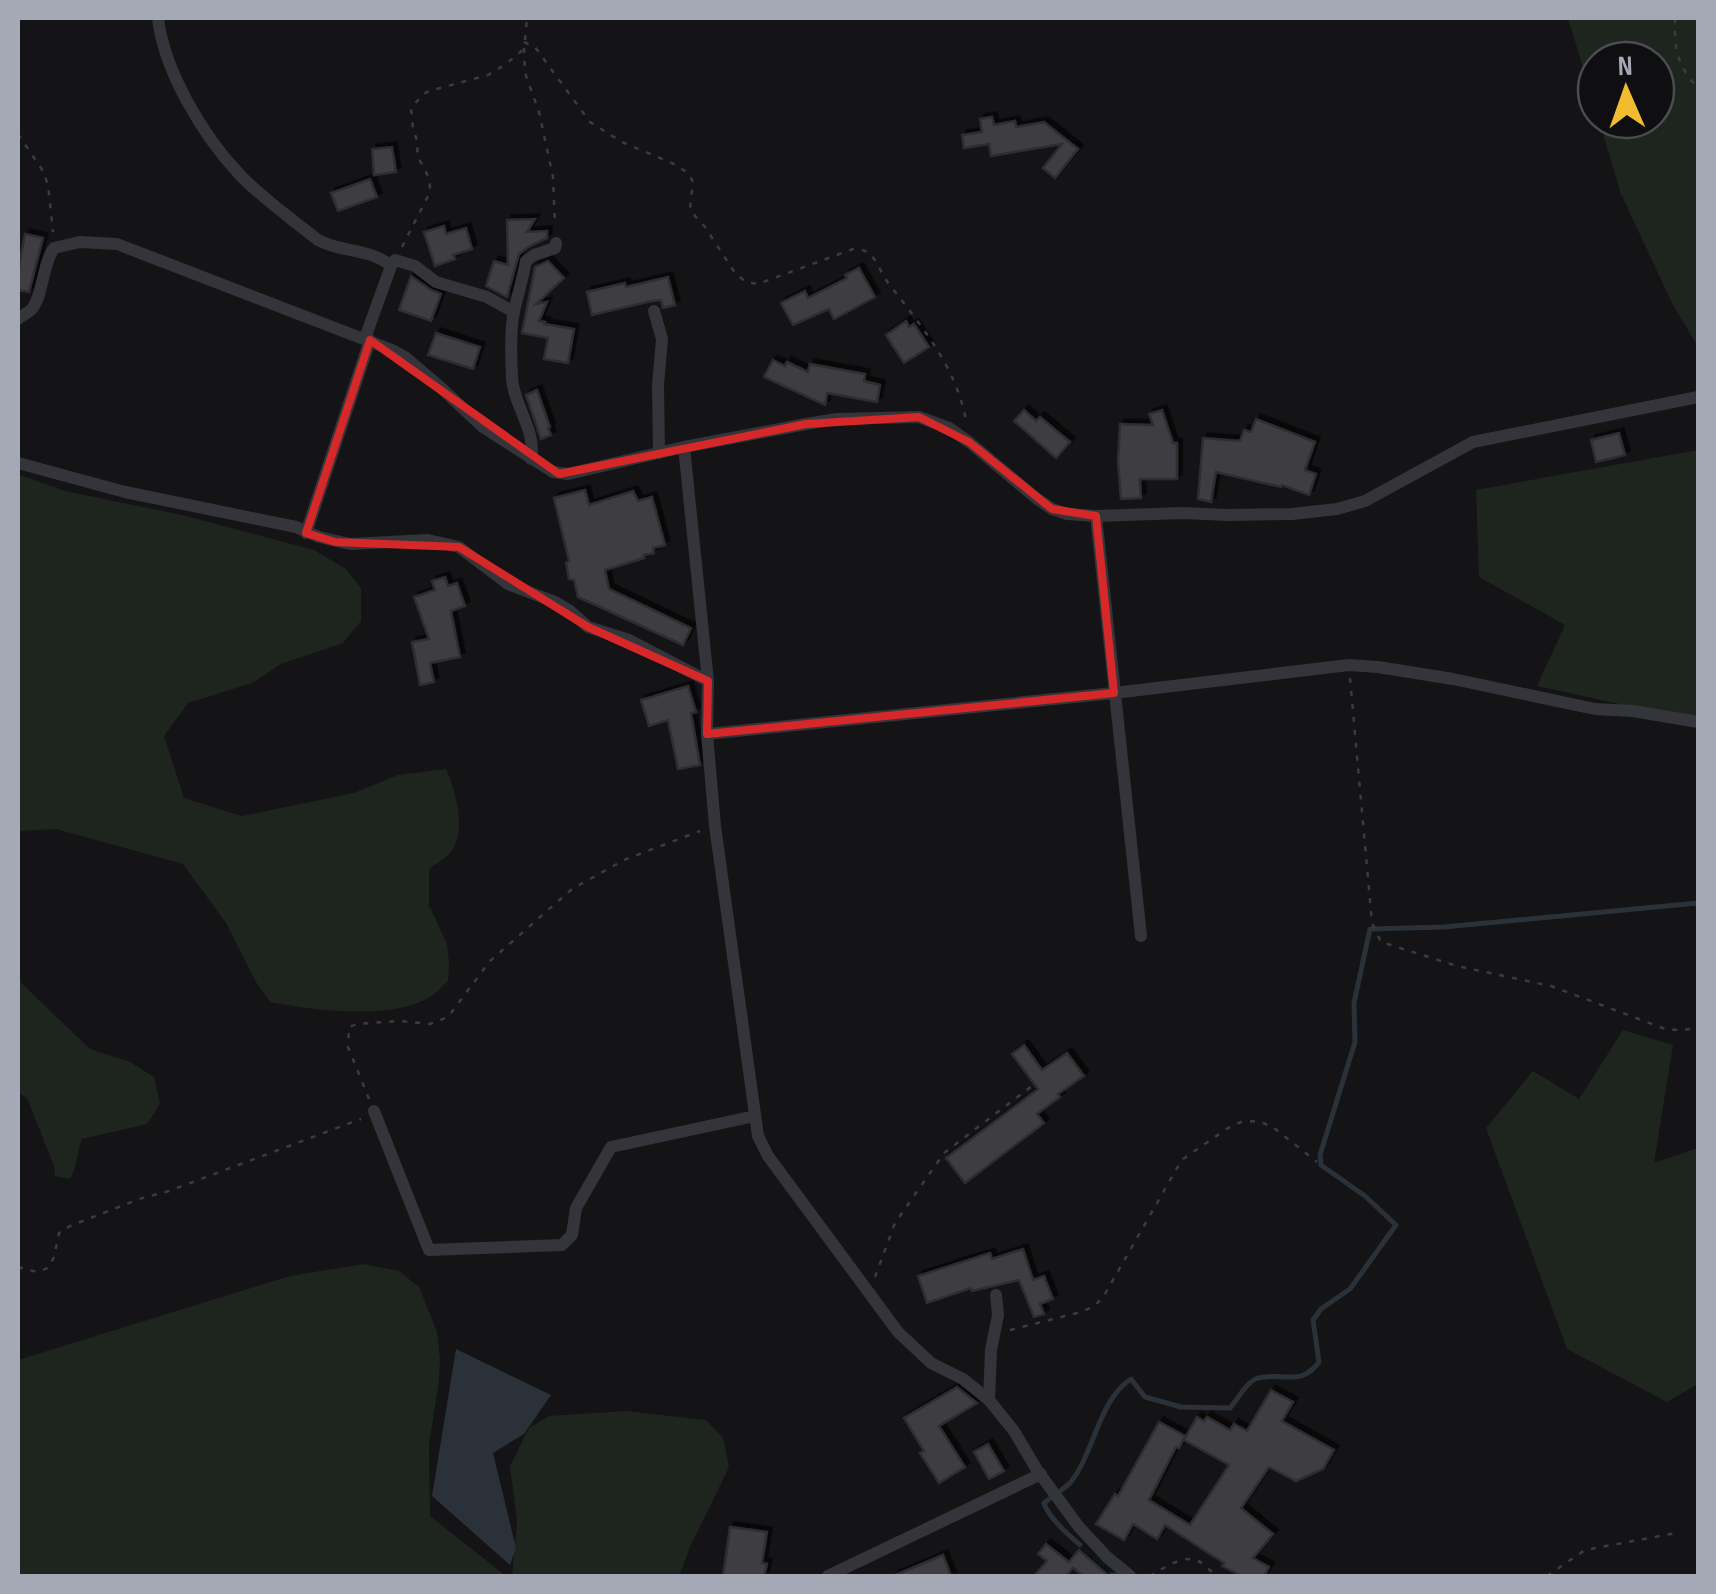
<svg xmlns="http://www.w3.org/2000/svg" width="1716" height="1594" viewBox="0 0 1716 1594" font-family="'Sofia Sans Condensed',sans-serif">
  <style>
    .green { fill: #1e251f }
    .water { fill: #2a3139 }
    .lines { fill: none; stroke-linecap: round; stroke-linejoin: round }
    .stream { stroke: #2a3139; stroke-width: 5 }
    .building { fill: #3e3e42; stroke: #2e2d31; stroke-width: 2.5; filter: url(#shadow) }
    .path { stroke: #3a3c41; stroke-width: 2.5; stroke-dasharray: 5 8; stroke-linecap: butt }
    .street { stroke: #34353a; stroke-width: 12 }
    .marked { fill: none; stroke: #d62828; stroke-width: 8; stroke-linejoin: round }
  </style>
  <defs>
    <filter id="shadow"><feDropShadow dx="4.5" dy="-4.5" stdDeviation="0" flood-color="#0009"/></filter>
  </defs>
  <rect width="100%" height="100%" fill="#141315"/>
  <g class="green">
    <path d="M1568,18h130v329l-26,-44 -51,-109 -22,-74h57v-60h-60v51z"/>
    <path d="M1698,450v271l-161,-35 28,-61 -86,-48 -3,-87z"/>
    <path d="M18,474l47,17 117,24 132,35 32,19 15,19v33l-18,22 -62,21 -29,19 -64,20 -24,33 20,62 58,18 112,-23 44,-18 48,-6c10,21 22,66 3,85 -6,6 -14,10 -20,15v36l18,39 2,18 -1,19c-6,5 -11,12 -18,16 -40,24 -116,13 -160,5l-14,-20 -30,-59 -43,-59 -127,-35 -38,2z"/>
    <path d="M18,980l72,69 40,13 24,15 6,27 -13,20 -65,15c-5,13 -5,29 -12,40l-15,-3 -1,-10 -27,-68 -9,-6z"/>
    <path d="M1623,1030l50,15 -19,118 44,-15v236l-31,18 -100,-53 -81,-221 47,-57 46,28z"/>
    <path d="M363,1264l36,7 20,16 18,45 3,28 -1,21 -10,63 1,72 76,60h-488v-216l272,-84z"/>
    <path d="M626,1411l80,9 17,18 6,29 -39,80 -11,29h-167l5,-55 -7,-55 19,-38 20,-12z"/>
  </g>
  <path class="water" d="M456,1349l95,46 -27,39 -31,19 23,95 -6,17 -78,-69z"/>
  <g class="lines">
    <path class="stream" d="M1116,1576c-19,-19 -65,-50 -72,-73 8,-7 19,-13 26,-20 24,-29 29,-84 61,-104l14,18 36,10 49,1c8,-9 16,-26 28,-30 25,-6 43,9 61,-16l-6,-42 8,-11 29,-20 46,-64 -31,-29 -44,-31 -1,-10 35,-113 -1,-39 16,-74 74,-2 254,-24v5"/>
  </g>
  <g class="building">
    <path d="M992,117l2,8 21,-4 1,6 28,-5 34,27 -23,29 -12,-10 19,-24 -71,12 -2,-12 -25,4 -2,-13 20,-3 -2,-13z"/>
    <path d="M392,147l4,25 -22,3 -2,-26z"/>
    <path d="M370,179l7,18 -39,14 -7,-18z"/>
    <path d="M535,219l-8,13 20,-1v7l-19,9 -9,7 -12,43 -21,-11 8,-25 14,4 -1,-45z"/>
    <path d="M444,226l2,8 20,-6 6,21 -19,6 2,4 -20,7 -11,-34z"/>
    <path d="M25,234l18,4 -14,54 -11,-2v-18z"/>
    <path d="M548,261l16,17 -28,26 11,-2 -8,19 6,1 -1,2 30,5 -6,34 -24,-4 4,-21 -26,-5 13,-66z"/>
    <path d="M859,268l16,29 -41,22 -5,-10 -36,16 -12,-22 24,-12 3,7 39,-20 -2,-3z"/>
    <path d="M411,276l20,14 10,4 -10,27 -32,-11z"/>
    <path d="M668,277l7,28 -12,3 -2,-8 -9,1 -60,14 -5,-23 38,-9 1,4z"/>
    <path d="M906,321l3,6 5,-3 15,23 -25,16 -18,-28z"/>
    <path d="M436,333l44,14 -7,22 -45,-14z"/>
    <path d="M773,360l12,6 2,-4 21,10 2,-8 55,10 -1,7 16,4 -3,17 -50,-9 -2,12 -61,-28z"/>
    <path d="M537,390l13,37 -2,1 3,7 -10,4 -15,-44z"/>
    <path d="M1024,410l12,11 4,-4 30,25 -14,16 -42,-37z"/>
    <path d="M1162,410l11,33h4v36h-37l1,19 -20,1 -3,-37 2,-38 33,1 -4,-11z"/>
    <path d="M1256,419l59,23 -10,28 11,4 -7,21 -27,-10 -1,2 -65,-15 -5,30 -13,-3 5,-61 37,3 4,-11 7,2z"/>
    <path d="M1619,433l6,22 -29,7 -5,-22z"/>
    <path d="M585,490l4,15 44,-14 5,10 14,-4 13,48 -12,3 1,5 -10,2v3l-39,12 4,19 82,39 -8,17 -105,-48 -4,-17 -5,-1 -3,-16 3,-2 -15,-63z"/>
    <path d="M445,577l3,9 9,-3 8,23 -14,5 9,46 -30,6 4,19 -14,3 -8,-43 17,-3 -15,-42 21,-7 -3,-9z"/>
    <path d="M688,686l8,26 -5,1 9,52 -22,4 -10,-49 -19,6 -8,-26z"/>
    <path d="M1024,1045l18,25 25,-17 17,23 -26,18 2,3 -23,17 7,9 -79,60 -19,-25 92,-69 -26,-35z"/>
    <path d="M1023,1249l10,31 11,-4 9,23 -13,5 4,10 -10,3 -15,-37 -47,11 -1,-3 -44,15 -9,-27 72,-23 2,6z"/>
    <path d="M957,1387l20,16 -38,23 26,41 -26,16 -19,-30 4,-2 -20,-33z"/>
    <path d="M1271,1390l22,12 -11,19 52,29 -11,19 -27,12 -27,-14 -28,41 32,26 -20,24 16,9 -5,9h-22l-20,-10 2,-3 -59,-38 -8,14 -24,-15 -9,16 -28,-16 19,-30 3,2 41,-74 26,14 -6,12 -3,-1 -27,53 41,25 39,-60 -45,-25 13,-23 7,4 3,-4 23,13 4,-6 13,7z"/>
    <path d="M988,1444l16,27 -15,8 -15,-27z"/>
    <path d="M730,1527l37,5 -5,31 5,1 -3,12h-41z"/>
    <path d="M1046,1544l23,18 10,-12 30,26h-25l-11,-8 -7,8h-32l13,-15 -9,-7z"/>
    <path d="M943,1555l8,21h-58z"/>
  </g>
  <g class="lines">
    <g class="path">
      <path d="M1675,18c-1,31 2,47 23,70"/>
      <path d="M525,40l2,-22"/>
      <path d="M524,42l11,5 55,75 32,20 52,22 14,9 5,9 -3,26 5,8 10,11 30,46 11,9 12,2 95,-35c23,-1 24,20 36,35 33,43 66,81 77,136"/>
      <path d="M524,48l1,25 14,39 14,65 2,49"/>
      <path d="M18,134l25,37 5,14 5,47"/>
      <path d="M402,247l26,-51 2,-10 -1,-8 -12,-23 1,-12 -5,-14 -2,-20 11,-14 7,-4 59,-16 18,-11 18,-15"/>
      <path d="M1350,678l22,245 9,19 76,24 94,20 117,44 30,-1"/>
      <path d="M369,1099l-21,-52 1,-20 8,-3 42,-3 31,3 18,-7 42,-56 82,-72 52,-29 76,-29"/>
      <path d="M18,1267l19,5 11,-4 6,-11 5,-24 11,-7 69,-27 30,-8 192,-72"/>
      <path d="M875,1277l20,-54 49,-70 97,-74"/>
      <path d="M1010,1330l71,-18 14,-6 10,-12 72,-126 6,-9 45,-31 13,-6 18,-1 15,7 43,34"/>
      <path d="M1150,1576c11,-6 34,-23 48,-15 7,3 12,11 20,15"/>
      <path d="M1547,1576l38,-26 91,-17"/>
    </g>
    <g class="street">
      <path d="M158,18c6,53 45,118 82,157 23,24 52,44 78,65 23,13 53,8 73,26l-26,72"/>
      <path d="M395,260l20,6 21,16 51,15 27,15"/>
      <path d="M654,311l8,28 -4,46 1,68"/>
      <path d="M18,319c4,-3 9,-6 13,-9 12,-12 11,-45 23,-62l26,-6 37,2 275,106 13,7 33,28 45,42 70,45 15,2 116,-27 122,-23 31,-5 82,-2 30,11 20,14 67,56 16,11 15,5 29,2 87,-3 45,2 64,-1 45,-5 28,-8 108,-59 225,-45"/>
      <path d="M684,447l24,234 -1,53 8,92 43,310 10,20 130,176 33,31 32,16 26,21 25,31 23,39 42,57 28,30 23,19"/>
      <path d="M531,459c6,-28 -18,-54 -19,-82 -1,-19 -2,-52 3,-70 4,-16 8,-30 11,-46l8,-6 21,-7 1,-5"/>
      <path d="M18,463l107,29 171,35 23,10 31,7 78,-4 31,7 49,37 47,18 15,9 18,16 41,13 79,41"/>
      <path d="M1096,516l45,420"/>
      <path d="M306,533l64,-193"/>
      <path d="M707,734l407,-41 235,-28 29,2 75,12 142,30 38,2 65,11"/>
      <path d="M374,1111l55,139 133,-5 10,-10 4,-27 35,-61 144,-31"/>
      <path d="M989,1400l2,-50 7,-35 -2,-20"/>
      <path d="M828,1576l213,-102"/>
    </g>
  </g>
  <path class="marked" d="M370,340l189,134 247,-50 113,-7 50,25 83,67 44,7 18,177 -407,41 1,-53 -120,-54 -129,-80 -124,-5 -29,-9z"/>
  <rect width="1716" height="1594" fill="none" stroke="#a5a9b5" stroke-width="40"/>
  <g transform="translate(1626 90) rotate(358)"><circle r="48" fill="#0f0e10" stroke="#4b4c52" stroke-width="2.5"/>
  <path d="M0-8L18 38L0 25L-18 38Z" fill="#f1bc30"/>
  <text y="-15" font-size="28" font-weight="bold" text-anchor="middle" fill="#a5a9b5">N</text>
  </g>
</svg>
